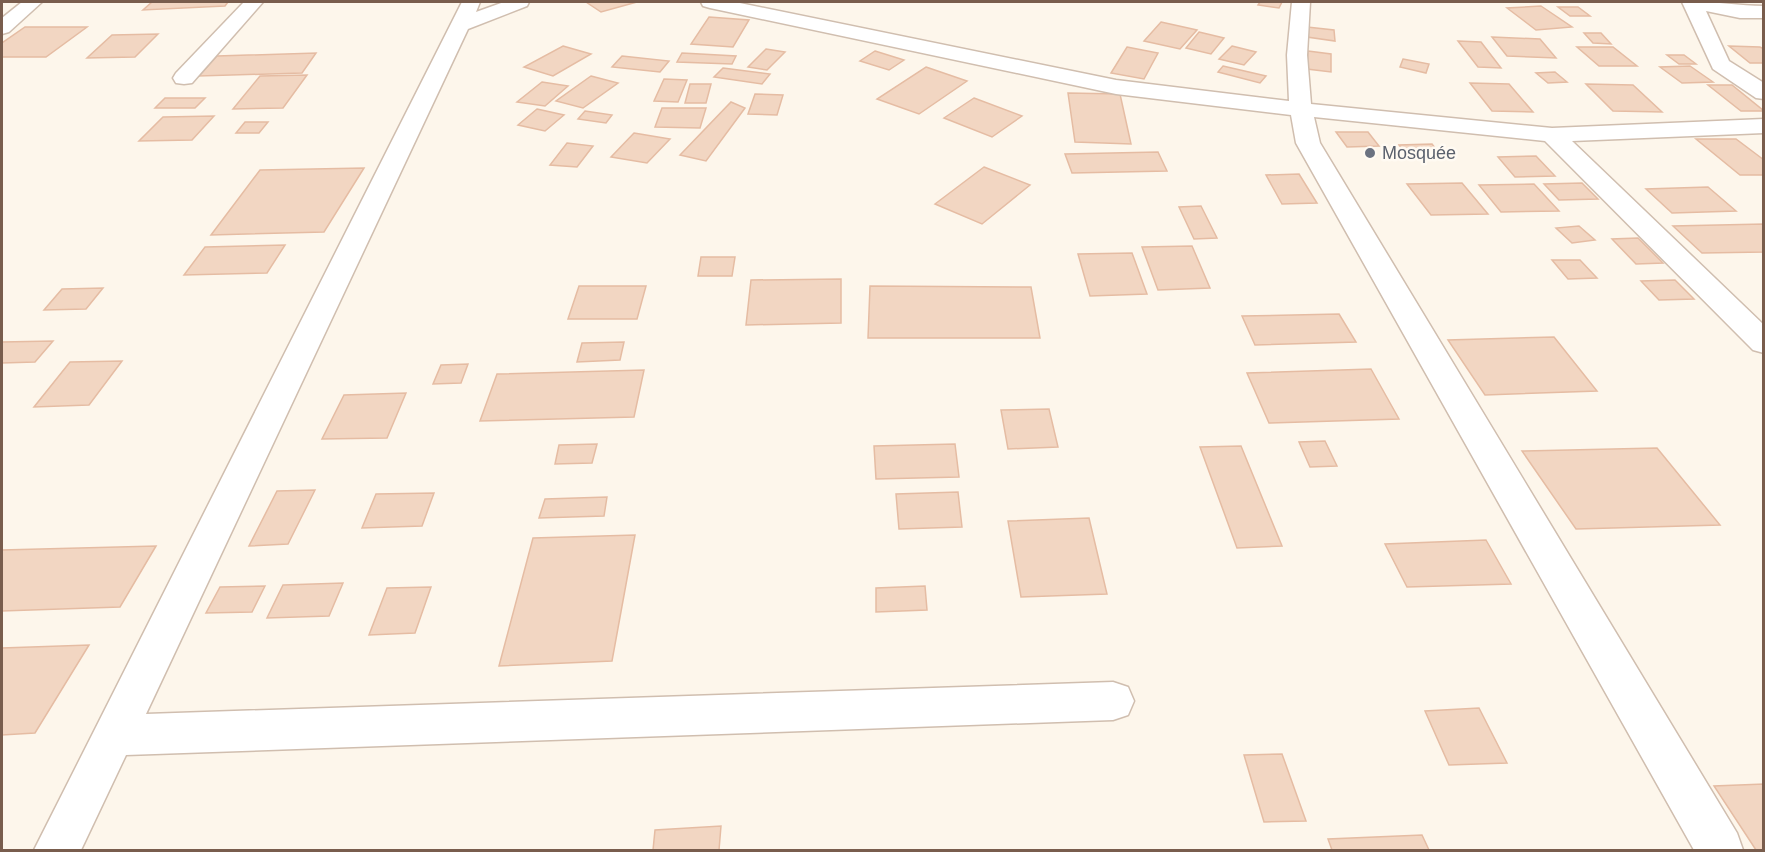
<svg xmlns="http://www.w3.org/2000/svg" width="1765" height="852" viewBox="0 0 1765 852" font-family="Helvetica,sans-serif">
  <style>
    .building { fill: #f2d6c2; stroke: #e5bca3; stroke-width: 1.5 }
    .lines { fill: none; stroke-linecap: round; stroke-linejoin: round }
    .street-casing { stroke: #d0beaf; stroke-width: 3 }
    .street { fill: #fff; fill-rule: evenodd }
    .worship-dot { fill: #6b7280; stroke: #fffaf2; stroke-width: 2 }
    .labels { text-anchor: middle; dominant-baseline: central; stroke-width: 5; stroke-linejoin: round; paint-order: stroke }
    .far-worship-label { font-size: 18px; fill: #5b616d; stroke: #fffaf2; text-anchor: start }
  </style>
  <rect width="100%" height="100%" fill="#fdf6eb"/>
  <g class="building">
    <path d="M152,2h76l-3,4 -82,4z"/>
    <path d="M586,2h51l-36,10z"/>
    <path d="M1260,2h22l-3,6 -21,-3z"/>
    <path d="M1541,6l31,21 -36,3 -29,-22z"/>
    <path d="M1558,7h20l12,9h-20z"/>
    <path d="M709,17l40,3 -16,27 -42,-3z"/>
    <path d="M1161,22l36,8 -17,19 -36,-8z"/>
    <path d="M25,27h62l-41,30h-44v-14z"/>
    <path d="M1307,27l27,3 1,11 -28,-4z"/>
    <path d="M1199,32l25,6 -13,16 -25,-6z"/>
    <path d="M1584,33h17l10,11 -18,-1z"/>
    <path d="M158,34l-23,23 -48,1 25,-23z"/>
    <path d="M1492,37l48,2 16,19 -49,-2z"/>
    <path d="M1458,41l23,1 20,26 -23,-1z"/>
    <path d="M563,46l28,8 -38,22 -29,-9z"/>
    <path d="M1232,46l24,6 -12,13 -25,-6z"/>
    <path d="M1729,46l31,1 4,2v14h-14z"/>
    <path d="M1127,47l31,6 -14,26 -33,-6z"/>
    <path d="M1577,47h36l24,19h-38z"/>
    <path d="M766,49l19,3 -18,18 -19,-3z"/>
    <path d="M875,51l29,9 -15,10 -29,-9z"/>
    <path d="M1308,51l23,3v18l-24,-3z"/>
    <path d="M316,53l-14,20 -103,3 18,-20z"/>
    <path d="M682,53l54,3 -4,8 -55,-2z"/>
    <path d="M1667,55h17l12,9h-17z"/>
    <path d="M622,56l47,5 -9,11 -48,-5z"/>
    <path d="M1403,59l26,5 -3,9 -26,-6z"/>
    <path d="M1223,66l43,10 -6,7 -42,-11z"/>
    <path d="M1690,66l23,16 -31,1 -22,-16z"/>
    <path d="M926,67l41,14 -48,33 -42,-15z"/>
    <path d="M723,68l47,6 -8,10 -48,-7z"/>
    <path d="M1555,72l12,10 -19,1 -12,-10z"/>
    <path d="M307,75l-24,33 -50,1 27,-33z"/>
    <path d="M591,76l27,7 -35,25 -27,-7z"/>
    <path d="M664,79l23,1 -9,22 -24,-1z"/>
    <path d="M542,82l26,4 -23,20 -28,-4z"/>
    <path d="M1470,83l39,1 24,28 -41,-1z"/>
    <path d="M690,84h21l-5,19h-21z"/>
    <path d="M1586,84l47,1 29,27 -49,-1z"/>
    <path d="M1708,85h24l32,26h-23z"/>
    <path d="M1068,93l52,1 11,50 -56,-2z"/>
    <path d="M755,94l28,1 -6,20 -29,-1z"/>
    <path d="M165,98h40l-10,10h-40z"/>
    <path d="M974,98l48,18 -30,21 -48,-19z"/>
    <path d="M731,102l14,6 -39,53 -26,-6z"/>
    <path d="M662,108h44l-6,20 -45,-1z"/>
    <path d="M537,109l27,6 -19,16 -27,-6z"/>
    <path d="M585,111l27,4 -6,8 -28,-4z"/>
    <path d="M214,116l-22,24 -53,1 24,-24z"/>
    <path d="M245,122h23l-9,11h-23z"/>
    <path d="M1336,132h32l11,14 -32,1z"/>
    <path d="M634,133l36,6 -23,24 -36,-6z"/>
    <path d="M1696,139h40l28,21v15h-24z"/>
    <path d="M567,143l26,3 -16,21 -27,-2z"/>
    <path d="M1432,144l10,13h-34l-9,-12z"/>
    <path d="M1158,152l9,19 -95,2 -7,-19z"/>
    <path d="M1536,156l19,20 -40,1 -17,-20z"/>
    <path d="M984,167l46,18 -48,39 -47,-20z"/>
    <path d="M364,168l-40,64 -113,3 49,-65z"/>
    <path d="M1299,174l18,29 -35,1 -16,-29z"/>
    <path d="M1462,183l26,31 -57,1 -24,-31z"/>
    <path d="M1582,183l16,16 -39,1 -15,-16z"/>
    <path d="M1534,184l25,27 -58,1 -22,-27z"/>
    <path d="M1708,187l28,24 -64,2 -26,-24z"/>
    <path d="M1201,206l16,32 -23,1 -15,-32z"/>
    <path d="M1764,224v28l-62,1 -29,-27z"/>
    <path d="M1579,226l16,14 -23,3 -16,-15z"/>
    <path d="M1638,238l25,25 -27,1 -24,-25z"/>
    <path d="M285,245l-18,28 -83,2 21,-28z"/>
    <path d="M1192,246l18,42 -52,2 -16,-43z"/>
    <path d="M1132,253l15,41 -57,2 -12,-42z"/>
    <path d="M701,257h34l-3,19h-34z"/>
    <path d="M1552,260h28l17,18 -29,1z"/>
    <path d="M841,279v44l-95,2 5,-45z"/>
    <path d="M1675,280l19,19 -35,1 -18,-19z"/>
    <path d="M579,286h67l-9,33h-69z"/>
    <path d="M870,286l161,1 9,51h-172z"/>
    <path d="M103,288l-17,21 -42,1 18,-21z"/>
    <path d="M1339,314l17,28 -101,3 -13,-29z"/>
    <path d="M1554,337l43,54 -112,4 -37,-55z"/>
    <path d="M53,341l-18,21 -33,1v-21z"/>
    <path d="M624,342l-4,18 -43,2 5,-19z"/>
    <path d="M122,361l-33,44 -55,2 36,-45z"/>
    <path d="M468,364l-7,19 -28,1 8,-19z"/>
    <path d="M1371,369l28,50 -130,4 -22,-50z"/>
    <path d="M644,370l-10,47 -154,4 17,-47z"/>
    <path d="M406,393l-19,45 -65,1 22,-44z"/>
    <path d="M1049,409l9,38 -50,2 -7,-39z"/>
    <path d="M1325,441l12,25 -27,1 -11,-25z"/>
    <path d="M597,444l-5,19 -37,1 4,-19z"/>
    <path d="M955,444l4,33 -83,2 -2,-33z"/>
    <path d="M1241,446l41,100 -45,2 -37,-101z"/>
    <path d="M1657,448l63,77 -144,4 -54,-78z"/>
    <path d="M315,490l-27,54 -39,2 28,-55z"/>
    <path d="M958,492l4,35 -63,2 -3,-35z"/>
    <path d="M434,493l-12,33 -60,2 14,-34z"/>
    <path d="M607,497l-3,19 -65,2 6,-19z"/>
    <path d="M1089,518l18,76 -86,3 -13,-76z"/>
    <path d="M635,535l-23,126 -113,5 34,-128z"/>
    <path d="M1486,540l25,44 -104,3 -22,-43z"/>
    <path d="M156,546l-36,61 -118,4v-61z"/>
    <path d="M343,583l-14,33 -62,2 16,-33z"/>
    <path d="M265,586l-13,26 -46,1 14,-26z"/>
    <path d="M925,586l2,24 -51,2v-24z"/>
    <path d="M431,587l-16,46 -46,2 18,-47z"/>
    <path d="M89,645l-54,88 -33,2v-87z"/>
    <path d="M1479,708l28,55 -58,2 -24,-54z"/>
    <path d="M1282,754l24,67 -42,1 -20,-67z"/>
    <path d="M1764,784v66h-8l-42,-64z"/>
    <path d="M721,826l-2,24h-66l2,-20z"/>
    <path d="M1422,835l7,15h-97l-4,-11z"/>
  </g>
  <g class="lines">
    <defs>
      <g id="street">
        <path d="M22,2h20l-33,30 -7,2v-16z"/>
        <path d="M244,2h19l-71,81 -8,1 -8,-1 -3,-5 3,-5z"/>
        <path d="M462,2h18l-4,10 28,-10h25l-2,4 -59,23 -322,685 967,-32 15,5 6,14 -6,14 -15,5 -987,35 -45,95h-47z"/>
        <path d="M701,2h34l381,78 173,21 -2,-46 5,-53h18l-3,53 4,49 241,24 212,-9v14l-192,8 192,184v28l-11,-3 -208,-209 -231,-24 6,26 417,690 6,17h-49l-398,-707 -5,-28 -175,-21 -406,-86 -7,-2z"/>
        <path d="M1682,2c27,-2 54,4 82,4v12h-24l-34,-7 23,50 35,22v16l-8,-1 -43,-29z"/>
      </g>
    </defs>
    <use href="#street" class="street-casing"/>
    <use href="#street" class="street"/>
  </g>
  <circle class="worship-dot" cx="1370" cy="153" r="6"/>
  <g class="labels">
    <g class="far-worship-label">
      <text x="1382" y="153">Mosquée</text>
    </g>
  </g>
  <rect width="1765" height="852" fill="none" stroke="#795d4d" stroke-width="6"/>
</svg>
